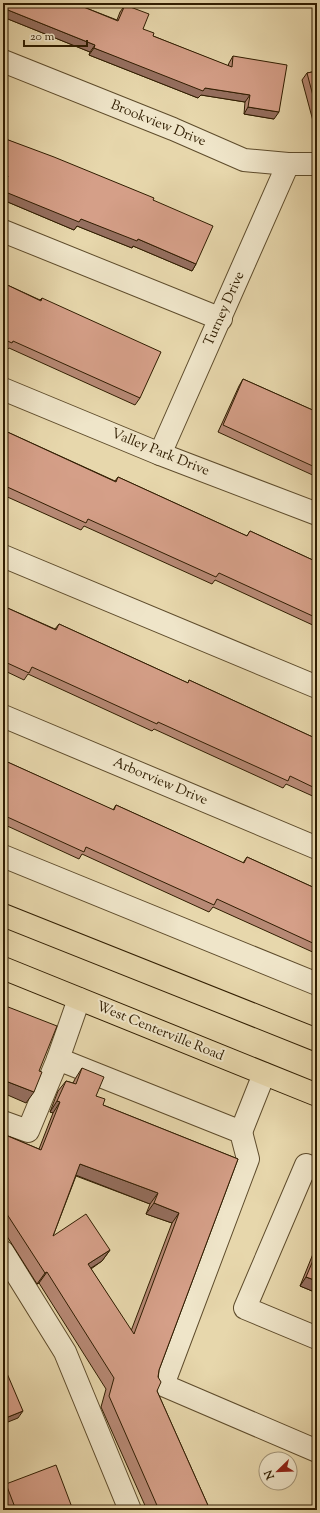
<svg xmlns="http://www.w3.org/2000/svg" width="320" height="1513" viewBox="0 0 320 1513" font-family="'Sorts Mill Goudy',serif">
  <style>
    .lines { fill: none; stroke-linecap: round; stroke-linejoin: round }
    .minor-casing { stroke: #5e4c2c; stroke-width: 24 }
    .major-casing { stroke: #301d01; stroke-width: 24 }
    .minor { stroke: #efe5c9; stroke-width: 22 }
    .major { stroke: #e7d7ac; stroke-width: 22 }
    .wall { fill: #b78975; stroke: #301d01; fill-rule: evenodd }
    .shaded-wall { fill: #956f5f; stroke: #301d01 }
    .building { fill: #d59f88; stroke: #301d01; fill-rule: evenodd }
    .labels { text-anchor: middle; dominant-baseline: central; stroke-width: 4; stroke-linejoin: round; paint-order: stroke }
    .street-label { font-size: 14px; fill: #301d01; stroke: #efe5c9 }
  </style>
  <rect width="100%" height="100%" fill="#e7d7ac"/>
  <filter id="stains"><feTurbulence type="fractalNoise" baseFrequency=".005" numOctaves="4"/><feColorMatrix values="0 0 0 0 .2 0 0 0 0 .09 0 0 0 0 .02 0 0 0 .5 -.17"/></filter>
  <radialGradient id="worn" r=".72"><stop offset=".6" stop-color="#630" stop-opacity="0"/><stop offset="1" stop-color="#630" stop-opacity=".3"/></radialGradient>
  <g class="lines">
    <defs>
      <g id="minor">
        <path d="M3,61l170,68 71,31 44,4h29"/>
        <path d="M3,231l218,88"/>
        <path d="M3,389l157,65 157,60"/>
        <path d="M160,454l128,-290"/>
        <path d="M3,556l314,131"/>
        <path d="M3,716l314,132"/>
        <path d="M3,856l314,128"/>
        <path d="M58,1059l21,-60"/>
        <path d="M3,1122l25,9 30,-72 183,73 7,27 -85,226 154,66"/>
        <path d="M241,1132l23,-58"/>
        <path d="M317,1170l-11,-5 -61,143 72,30"/>
        <path d="M3,1252l62,100 65,158"/>
      </g>
      <g id="major">
        <path d="M3,915l314,125"/>
        <path d="M3,968l314,127"/>
      </g>
    </defs>
    <use href="#minor" class="minor-casing"/>
    <use href="#major" class="major-casing"/>
    <use href="#minor" class="minor"/>
    <use href="#major" class="major"/>
  </g>
  <g class="wall">
    <path d="M3,3l78,3 36,14 3,-8 5,-7 18,24 10,7 75,30 1,-3 4,-7 41,63 -30,-5 1,-12 -44,-7 -3,3 -109,-43 1,-3 -87,-35z"/>
    <path d="M317,71v49l-4,1 -11,-41 5,-7z"/>
    <path d="M3,138l150,62 43,64 -4,7 -59,-25 -1,2 -55,-22 -3,4 -71,-30 1,-17z"/>
    <path d="M3,283l37,17 2,-2 98,100 -5,7 -126,-57 -2,2 -4,-2z"/>
    <path d="M243,379l74,33v65l-99,-45 21,-46z"/>
    <path d="M3,430l112,51 3,-4 129,59 3,-5 67,31v65l-102,-47 -3,4 -128,-58 -3,4 -78,-35z"/>
    <path d="M3,606l52,23 4,-5 129,59 1,-3 128,59v59l-31,-14 -3,4 -129,-59 -2,2 -124,-57 -4,6 -21,-10z"/>
    <path d="M3,760l110,50 3,-5 127,58 4,-6 70,32v65l-104,-47 -4,5 -127,-58 -3,5 -76,-35z"/>
    <path d="M82,1068l14,28 7,9 135,54 -79,211 -2,21 53,119h-63l-46,-103 5,-18 -67,-106 -2,1 -34,-54v-96l36,15 14,-36 -3,-1 8,-21 8,-10 7,2 2,-4zM76,1176l74,28 -4,10 26,9 -41,108 -40,-62 11,-8 8,-11 -57,-14z"/>
    <path d="M317,1244v49l-17,-7z"/>
    <path d="M6,1484l67,26h-65l-5,-13v-10z"/>
  </g>
  <g class="shaded-wall">
    <path d="M3,8l92,37 -5,7 -87,-35z"/>
    <path d="M94,48l111,40 45,7 -5,7 -44,-7 -3,3 -109,-43z"/>
    <path d="M248,107l31,5 -5,7 -30,-5z"/>
    <path d="M317,115v5l-4,1z"/>
    <path d="M3,174l5,2 -4,7h-1z"/>
    <path d="M3,191l135,48 58,25 -4,7 -59,-25 -1,2 -55,-22 -3,4 -71,-30z"/>
    <path d="M3,1080l31,12 -8,11 -23,-10z"/>
    <path d="M57,1101l3,1 -7,11 -3,-1z"/>
    <path d="M80,1164l78,29 -8,11 -77,-30z"/>
    <path d="M154,1203l25,10 -7,10 -26,-9z"/>
    <path d="M110,1250l-8,11 -22,14 8,-11z"/>
    <path d="M47,1272l-8,11 -2,1 8,-11z"/>
    <path d="M306,1277l11,4v12l-17,-7z"/>
    <path d="M23,1411l-5,7 -15,6v-5z"/>
  </g>
  <g class="building">
    <path d="M3,3h80l-2,3 37,15 7,-16 24,9 -6,15 11,4 -1,3 79,31 1,-11 54,9 -8,47 -31,-5 2,-12 -45,-7 -2,3 -109,-43 1,-3 -92,-37z"/>
    <path d="M317,71v40l-10,-38z"/>
    <path d="M3,138l51,19 100,41 -1,2 60,26 -17,38 -58,-25 -1,2 -56,-22 -2,3 -76,-31 5,-15 -5,-2z"/>
    <path d="M3,283l38,18 1,-3 119,54 -21,46 -127,-57 -1,2 -9,-4z"/>
    <path d="M243,379l74,33v56l-94,-43z"/>
    <path d="M3,430l113,52 2,-5 129,59 3,-5 67,31v56l-98,-45 -3,4 -128,-58 -2,4 -83,-38z"/>
    <path d="M3,606l53,24 3,-6 129,59 1,-3 128,59v50l-27,-13 -2,5 -130,-59 -1,2 -125,-57 -3,6 -26,-12z"/>
    <path d="M3,760l111,50 2,-5 128,58 3,-6 70,32v56l-100,-46 -3,6 -128,-58 -2,5 -81,-37z"/>
    <path d="M3,1005l54,21 -18,45 3,1 -8,20 -31,-12z"/>
    <path d="M82,1068l22,9 -8,19 9,3 -2,6 135,54 -79,211 -1,7 3,5 -4,9 53,119h-51l-50,-114 5,-18 -67,-106 -2,1 -42,-65v-74l38,16 19,-48 -3,-1 9,-20 10,3zM80,1164l78,29 -4,10 25,10 -45,121 -46,-70 22,-14 -24,-36 -33,22z"/>
    <path d="M317,1251v30l-11,-4z"/>
    <path d="M3,1364l20,47 -20,8z"/>
    <path d="M56,1465l17,45h-57l-10,-26z"/>
  </g>
  <g class="labels">
    <g class="street-label">
      <text transform="translate(158 124) rotate(22)">Brookview Drive</text>
      <text transform="translate(225 309) rotate(-66)">Turney Drive</text>
      <text transform="translate(160 453) rotate(22)">Valley Park Drive</text>
      <text transform="translate(160 782) rotate(23)">Arborview Drive</text>
      <text transform="translate(160 1032) rotate(22)">West Centerville Road</text>
    </g>
  </g>
  <rect width="320" height="1513" fill="none" stroke="#e7d7ac" stroke-width="16"/>
  <rect x="4" y="4" width="312" height="1505" fill="none" stroke="#301d01" stroke-width="2"/>
  <rect x="8" y="8" width="304" height="1497" fill="none" stroke="#301d01"/>
  <g transform="translate(278 1471) rotate(247)"><circle r="19" fill="#efe5c9" stroke="#a39579"/>
  <path d="M0-3L7 15L0 10L-7 15Z" fill="#8f2418"/>
  <text y="-6" font-size="11" font-weight="bold" text-anchor="middle" fill="#301d01">N</text>
  </g>
  <path d="M24 40v6h63v-6" fill="none" stroke="#301d01" stroke-width="2"/>
  <text x="30" y="40" font-size="12" fill="#301d01" stroke="#efe5c9" stroke-width="3" paint-order="stroke">20 m</text>
  <rect width="100%" height="100%" filter="url(#stains)"/>
  <rect width="100%" height="100%" fill="url(#worn)"/>
</svg>
